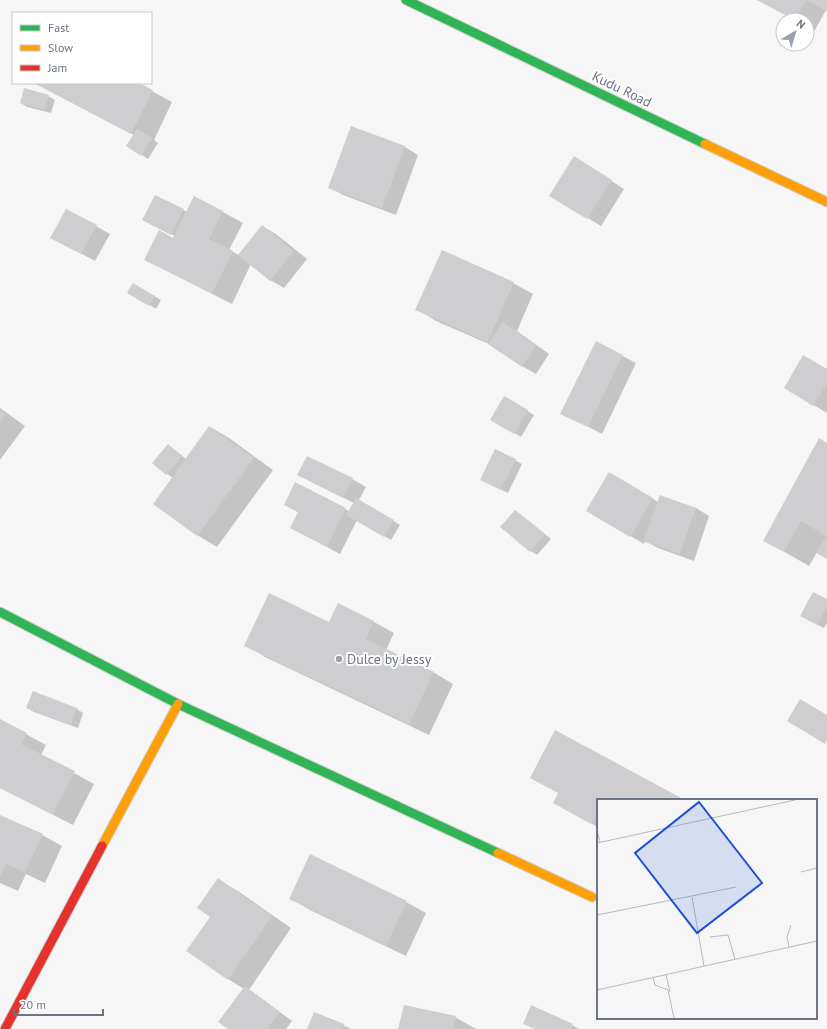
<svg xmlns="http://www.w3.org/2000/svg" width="827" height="1029" viewBox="0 0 827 1029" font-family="'PT Sans',sans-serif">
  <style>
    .shadow { fill: #0003 }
    .building { fill: #ceced0 }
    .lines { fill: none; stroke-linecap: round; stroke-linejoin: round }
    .fast-casing { stroke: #d2d3d4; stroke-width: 11 }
    .slow-casing { stroke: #d2d3d4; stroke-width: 11 }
    .jam-casing { stroke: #d2d3d4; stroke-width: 11 }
    .fast { stroke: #30b455; stroke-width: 9 }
    .slow { stroke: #ff9f0a; stroke-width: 9 }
    .jam { stroke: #e5322d; stroke-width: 9 }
    .poi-dot { fill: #9ba2ab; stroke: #fff; stroke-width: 1.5 }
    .labels { text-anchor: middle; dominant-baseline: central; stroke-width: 4; stroke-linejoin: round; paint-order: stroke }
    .street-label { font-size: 14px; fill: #6a7482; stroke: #fff }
    .poi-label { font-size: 14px; fill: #6a7482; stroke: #fff; text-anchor: start }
    .inset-road { fill: none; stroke: #b6bac1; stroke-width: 1 }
    .view { fill: #1d4ed8; fill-opacity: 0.15; stroke: #1d4ed8; stroke-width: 2 }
    .inset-edge { fill: none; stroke: #6a7482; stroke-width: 2 }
  </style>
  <rect width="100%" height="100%" fill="#f6f6f6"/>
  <g class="shadow">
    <path d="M758,0h69v11l-1,-1 -11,20 -8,-4v-6h-12z"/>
    <path d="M34,83h103l35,19 -18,38 4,3 -10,16 -21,-13 7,-11z"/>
    <path d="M48,96l7,4 -4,13 -24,-6 -6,-4z"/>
    <path d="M405,147l13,8 -22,60 -53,-20 -14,-8z"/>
    <path d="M587,165l37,24 -23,37 -51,-31z"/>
    <path d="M194,197l29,15 20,11 -14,27 10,5 23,-29 14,8 31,25 -23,29 -14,-8 -19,-16 -19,40 -67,-34 -19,-11 28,-20 1,-3 -25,-12 33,-14 4,2z"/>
    <path d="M67,210l43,24 -15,27 -30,-16z"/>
    <path d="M513,283l20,11 -16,37 32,23 -13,20 -14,-8 -33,-22 -53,-23 -19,-12z"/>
    <path d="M133,284l28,16 -5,9 -28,-17z"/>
    <path d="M596,342l40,21 -34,71 -40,-21z"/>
    <path d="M827,370v43l-42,-25z"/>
    <path d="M505,397l29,18 -13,22 -30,-18z"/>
    <path d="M0,408l25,18 -25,34z"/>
    <path d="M210,427l19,11 44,32 -56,77 -20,-12 -24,-57 -6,-4 1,-28 7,4 11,9z"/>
    <path d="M827,444v114l-10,-6 -8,14 -45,-26z"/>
    <path d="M496,450l26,14 -14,29 -20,-10z"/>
    <path d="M610,473l48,29 2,-6 36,12 13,8 -15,45 -36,-13 -13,-7 -1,3 -56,-33z"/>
    <path d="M352,479l14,8 -7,13 41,25 -9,15 -34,-20 -17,34 -49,-26 8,-15 -14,-9 10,-20 54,27 5,-8 -42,-21z"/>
    <path d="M515,511l6,4 30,24 -14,16 -6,-4 -29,-24z"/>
    <path d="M827,600v23l-3,5 -16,-8z"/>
    <path d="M338,604l36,18 20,11 -8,17 47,22 20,12 -24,51 -164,-78 -19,-12 83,-22z"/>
    <path d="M33,692l44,17 6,4 -5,15 -44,-16 -7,-4z"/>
    <path d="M0,720l46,25 -5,10 53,29 -21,41 -73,-37z"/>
    <path d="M559,793l124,7h-85v27l-24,-13z"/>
    <path d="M0,816l42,19 20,11 -17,37 -19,-9 -8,17 -18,-8z"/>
    <path d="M218,880l20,11 53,37 -42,62 9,6 34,25 -6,8h-56l14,-40 -16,-10 -17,-62z"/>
    <path d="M290,898l116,4 20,11 -20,43 -96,-46z"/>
    <path d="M455,1017l21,12h-77z"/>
    <path d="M343,1025l8,4h-43z"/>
    <path d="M572,1025l7,4h-44z"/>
  </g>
  <g class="building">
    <path d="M757,0h49l-11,20z"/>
    <path d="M806,0h21v11z"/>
    <path d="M34,83h105l14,7 -22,44z"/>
    <path d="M24,88l25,7 -5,15 -24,-7z"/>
    <path d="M351,126l54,20 -23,62 -54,-20z"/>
    <path d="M137,129l15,9 -11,18 -15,-10z"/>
    <path d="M574,156l38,24 -25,39 -38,-23z"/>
    <path d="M155,195l29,14 -13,26 -29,-15z"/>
    <path d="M194,196l29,15 -14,28 24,12 -21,42 -68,-33 15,-30 14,8z"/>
    <path d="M66,209l31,16 -16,29 -31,-16z"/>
    <path d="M262,225l32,26 -24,30 -32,-26z"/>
    <path d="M442,250l72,32 -26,60 -73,-32z"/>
    <path d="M133,283l22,13 -6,10 -22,-13z"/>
    <path d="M503,322l33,23 -14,22 -34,-23z"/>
    <path d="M596,341l27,14 -35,72 -28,-13z"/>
    <path d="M803,355l24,14v15l-14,22 -29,-18z"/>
    <path d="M504,396l24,14 -14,24 -24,-14z"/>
    <path d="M0,410l6,4 -6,8z"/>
    <path d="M209,426l45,32 -57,78 -44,-32z"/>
    <path d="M819,438l8,5v116l-11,-6 10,-17 -25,-15 -17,31 -21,-11z"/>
    <path d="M168,444l14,12 -16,19 -14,-12z"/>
    <path d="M495,449l21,10 -15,31 -21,-10z"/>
    <path d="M307,456l46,22 -10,20 -46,-23z"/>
    <path d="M609,472l44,26 -23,39 -44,-26z"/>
    <path d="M295,482l51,26 -19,39 -37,-19 8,-16 -14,-7z"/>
    <path d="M660,495l36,13 -16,46 -37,-13z"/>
    <path d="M356,498l38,22 -10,17 -38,-22z"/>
    <path d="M515,510l30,24 -15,18 -30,-25z"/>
    <path d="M813,592l14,7v7l-10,19 -17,-9z"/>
    <path d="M269,593l60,29 9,-19 36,18 -8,18 68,33 -25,52 -165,-78z"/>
    <path d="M33,691l44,17 -6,17 -45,-17z"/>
    <path d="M800,699l27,16v25l-2,4 -38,-23z"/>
    <path d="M0,719l27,14 -6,11 54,27 -22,43 -53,-26z"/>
    <path d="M555,730l130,70h-87v12l-7,12 -38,-21 5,-10 -28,-15z"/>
    <path d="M0,815l43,19 -18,38 -19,-8 -6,13z"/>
    <path d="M310,854l97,47 -21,45 -97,-47z"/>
    <path d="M218,878l54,38 -44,64 -42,-29 24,-34 -13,-9z"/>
    <path d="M245,986l35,26 -13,17h-39l-10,-7z"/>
    <path d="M404,1005l52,11 -3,13h-55z"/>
    <path d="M531,1005l42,19 -2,5h-36l-12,-5z"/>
    <path d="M314,1012l30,12 -2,5h-35z"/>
  </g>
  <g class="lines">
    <defs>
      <g id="fast">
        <path d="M406,0l299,144"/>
        <path d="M0,612l178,92 320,149"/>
      </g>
      <g id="slow">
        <path d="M705,144l122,58"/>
        <path d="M102,846l76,-142"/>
        <path d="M498,853l94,44"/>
      </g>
      <path id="jam" d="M5,1029l97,-183"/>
    </defs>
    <use href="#fast" class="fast-casing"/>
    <use href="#slow" class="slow-casing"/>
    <use href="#jam" class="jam-casing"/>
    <use href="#fast" class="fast"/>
    <use href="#slow" class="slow"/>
    <use href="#jam" class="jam"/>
  </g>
  <circle class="poi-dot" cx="339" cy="659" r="4"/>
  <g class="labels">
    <g class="street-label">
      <text transform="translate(622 89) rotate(26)">Kudu Road</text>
    </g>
    <g class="poi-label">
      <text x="347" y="659">Dulce by Jessy</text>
    </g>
  </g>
  <g transform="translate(597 799)">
    <rect width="220" height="220" fill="#f6f6f6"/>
    <path class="inset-road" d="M0,31l3,12M0,44l198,-43M204,73l16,-4M95,98l12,69M0,116l139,-28M113,138l18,-2 7,24M192,148l-2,-10 4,-12M69,176l4,17M56,178l2,8 13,5 6,28M0,191l220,-49"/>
    <path class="view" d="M102,3l63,81 -65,50 -62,-80z"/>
    <rect width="220" height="220" class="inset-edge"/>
  </g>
  <rect x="12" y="12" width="140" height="72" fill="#ffffff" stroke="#c3c7cd"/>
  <rect x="20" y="25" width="20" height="6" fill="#30b455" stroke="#c3c7cd"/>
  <text x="48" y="32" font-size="12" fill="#6a7482">Fast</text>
  <rect x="20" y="45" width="20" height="6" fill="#ff9f0a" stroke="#c3c7cd"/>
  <text x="48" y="52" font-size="12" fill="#6a7482">Slow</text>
  <rect x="20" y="65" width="20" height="6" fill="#e5322d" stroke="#c3c7cd"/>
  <text x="48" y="72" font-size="12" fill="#6a7482">Jam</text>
  <g transform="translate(795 32) rotate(38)"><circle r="19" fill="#ffffff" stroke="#c3c7cd"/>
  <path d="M0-3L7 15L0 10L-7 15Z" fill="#9ba2ab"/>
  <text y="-6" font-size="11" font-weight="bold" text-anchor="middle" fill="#6a7482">N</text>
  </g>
  <path d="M14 1009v6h89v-6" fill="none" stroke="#6a7482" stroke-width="2"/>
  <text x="20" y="1009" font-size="12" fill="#6a7482" stroke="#ffffff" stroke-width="3" paint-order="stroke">20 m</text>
</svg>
